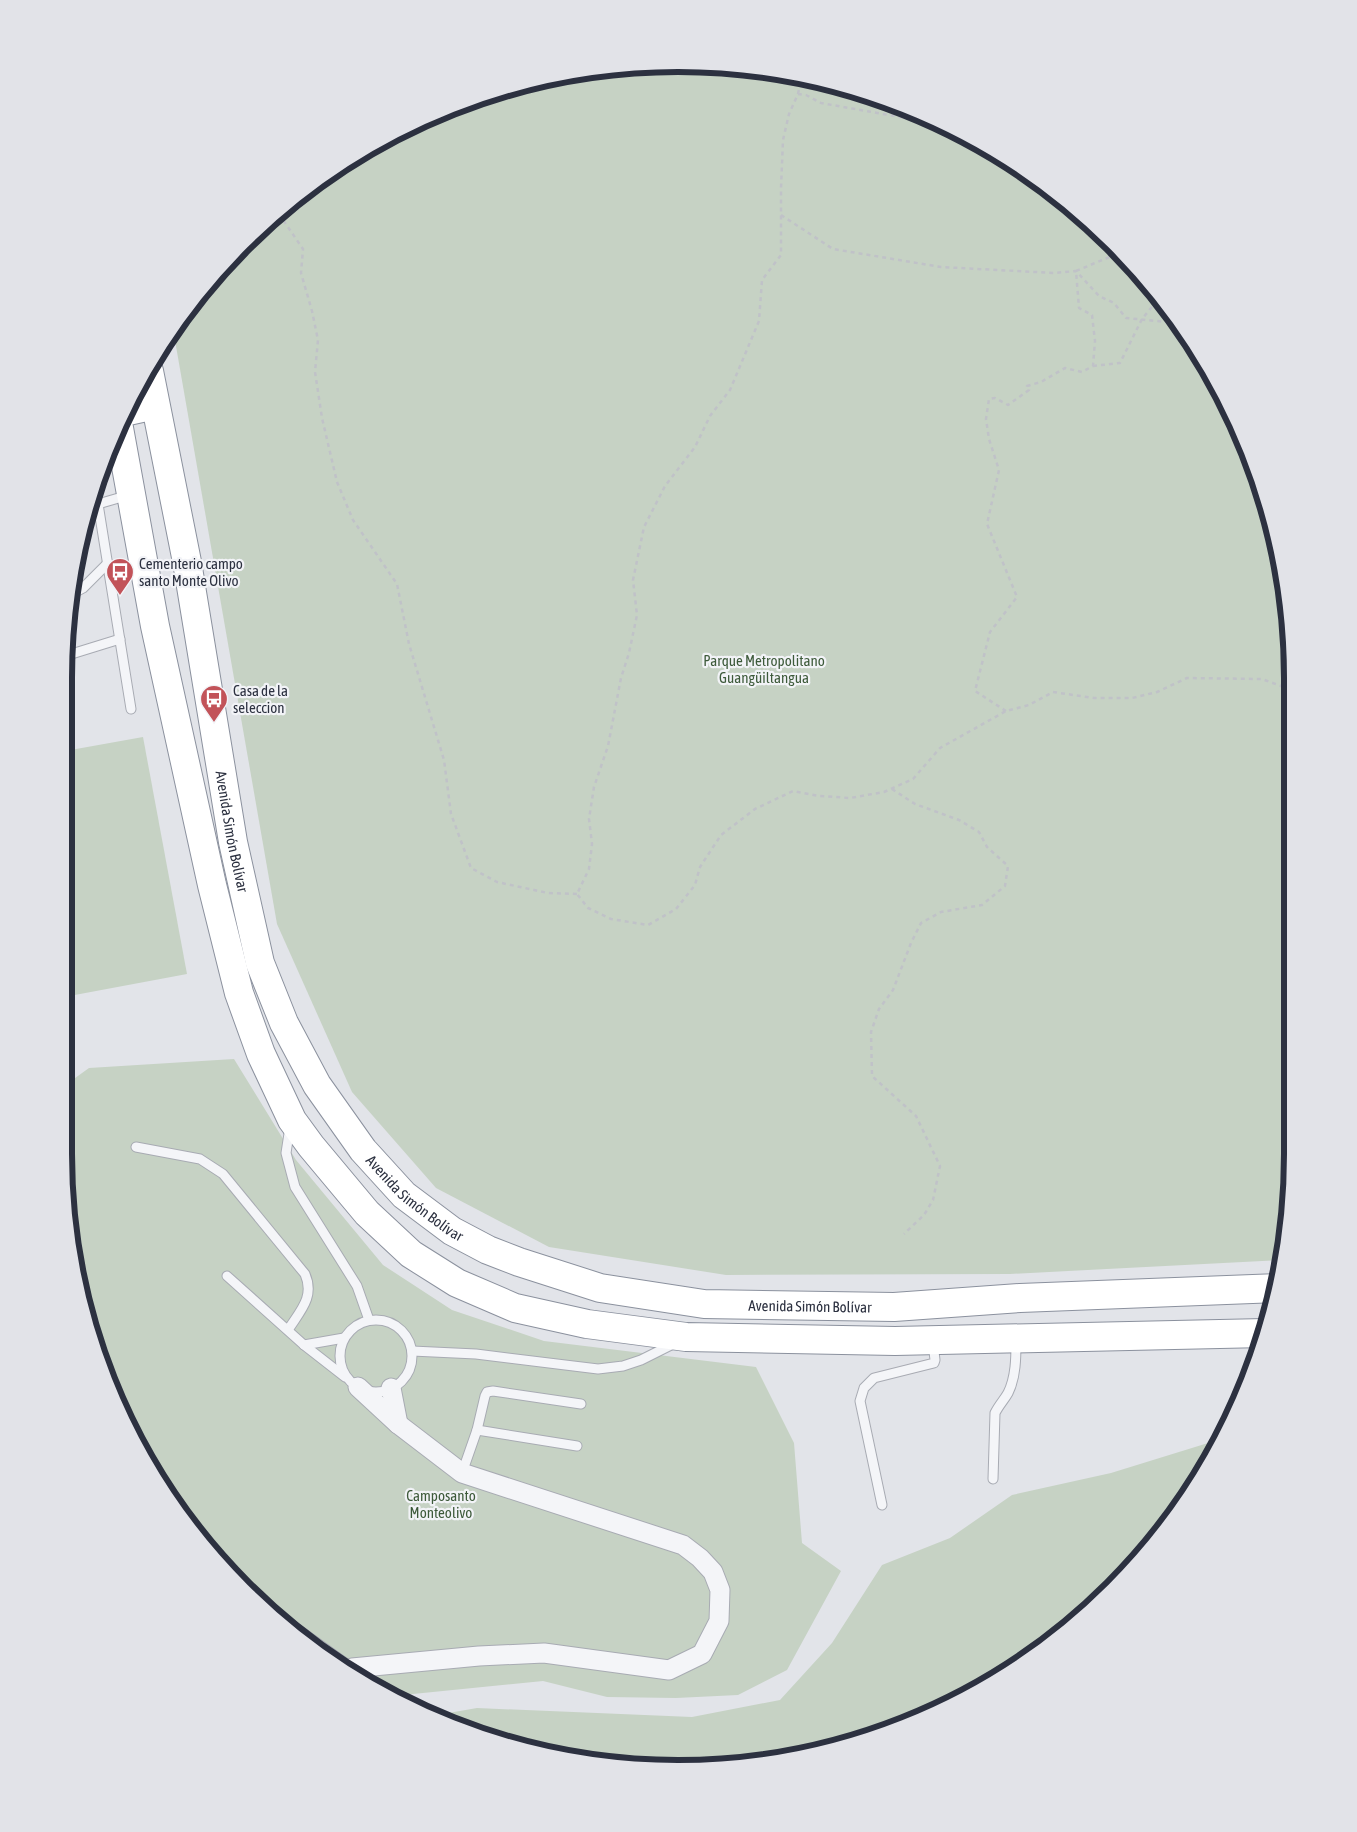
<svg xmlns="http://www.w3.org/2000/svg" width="1357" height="1832" viewBox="0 0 1357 1832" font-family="'Asap Condensed',sans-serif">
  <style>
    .green { fill: #c6d2c4 }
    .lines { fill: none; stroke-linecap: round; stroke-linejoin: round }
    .lane-casing { stroke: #a8abb3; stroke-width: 11 }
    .street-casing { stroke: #a8abb3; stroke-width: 21 }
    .highway-casing { stroke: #8b919e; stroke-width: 30 }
    .path { stroke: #c0c2c8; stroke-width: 2.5; stroke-dasharray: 4 4; stroke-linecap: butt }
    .lane { stroke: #f4f5f8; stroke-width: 9 }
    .street { stroke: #f4f5f8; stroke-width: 19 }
    .highway { stroke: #fff; stroke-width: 28 }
    .labels { text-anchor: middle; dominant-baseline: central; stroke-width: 4.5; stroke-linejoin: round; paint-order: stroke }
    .poi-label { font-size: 15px; fill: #2c3140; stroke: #f2f3f7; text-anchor: start }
    .park-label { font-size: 15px; fill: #3d5a3a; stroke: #f2f3f7 }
    .street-label { font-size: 15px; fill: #2c3140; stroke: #f2f3f7 }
    .rim { fill: none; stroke: #2c3140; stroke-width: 6 }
  </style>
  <rect width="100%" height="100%" fill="#e2e4e9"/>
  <g class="green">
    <path d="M638,65l120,4 118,27 110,50 98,70 82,88 80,139 42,155 4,596 -11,66 -271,14 -284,1 -177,-28 -113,-59 -84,-96 -75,-168 -104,-595 43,-56 88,-82 102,-64 113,-42z"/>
    <path d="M143,737l44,237 -123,23 1,-246z"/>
    <path d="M234,1059l62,101 87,105 69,45 92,31 212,26 38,76 8,100 39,28 -54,99 -49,25 -62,3 -69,-1 -64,-16 -150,15 -120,-80 -106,-121 -56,-106 -26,-76 -21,-159v-68l25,-18z"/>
    <path d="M1221,1439l-80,120 -88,82 -139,80 -156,42 -80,5 -119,-12 -122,-41 40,-7 215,9 88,-17 52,-57 50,-78 68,-27 62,-43 99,-22z"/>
  </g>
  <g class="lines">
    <defs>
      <g id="lane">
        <path d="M102,467l20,-7"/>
        <path d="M90,503l8,1 31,-9"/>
        <path d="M98,504l33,205"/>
        <path d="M72,594l11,-6 25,-25"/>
        <path d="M65,656l55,-17"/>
        <path d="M290,1127l-4,26 9,34 62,99 12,34"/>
        <path d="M136,1147l64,12 23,15 82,100c10,23 -5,37 -17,56"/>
        <path d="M227,1276l77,69 41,32"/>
        <circle cx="376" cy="1356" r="36"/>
        <path d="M304,1345l40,-7"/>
        <path d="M412,1351l64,3 122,15 25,-3 18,-6 34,-17"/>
        <path d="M477,1430l100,16"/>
        <path d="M462,1473l15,-43 8,-34 2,-4 6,-1 88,13"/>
        <path d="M993,1479l2,-66c4,-8 9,-13 13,-20 8,-16 8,-36 8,-52"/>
        <path d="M882,1505l-22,-104 4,-13 10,-10 60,-15 1,-3 -2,-17"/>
        <path d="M264,1605l88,63"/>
      </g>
      <g id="street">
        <path d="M391,1388l7,36"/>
        <path d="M352,1668l127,-12 65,-3 125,17 33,-16 17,-33 1,-31 -7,-18 -13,-14 -17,-13 -221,-72 -64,-49 -40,-37"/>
      </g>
      <g id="highway">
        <path id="s1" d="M149,371l38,191 46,280 27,121 24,60 33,62 46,65 41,45 48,36 36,19 31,12 81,26 104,16 190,3 126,-9 256,-10"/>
        <path d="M128,411l27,-6"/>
        <path d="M119,428l36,198 57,259 27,108 22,61 31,66 19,26 56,67 44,41 46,29 58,25 72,16 99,13 209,4 370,-8"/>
      </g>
    </defs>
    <use href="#lane" class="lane-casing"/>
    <use href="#street" class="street-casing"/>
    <use href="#highway" class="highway-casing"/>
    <g class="path">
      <path d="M798,94l3,-15"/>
      <path d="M934,123l-113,-20 -15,-8 -8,-1 -9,20 -6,26 -2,48v67l-19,25 -3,41 -29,69 -20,26 -15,31 -30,39 -21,41 -11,53 4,35 -8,38 -8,25 -13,68 -14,41 -5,32 3,25 -3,25 -12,25 11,14 23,11 37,6 28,-16 19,-24 5,-18 21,-32 34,-26 38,-18 26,5 31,2 34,-6 29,-13 27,-31 66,-37 23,-6 24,-13 41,6h38l25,-6 30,-14 75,1 27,10"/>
      <path d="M279,214l24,35 -2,24 11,38 6,29 -3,32 7,46 15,64 16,38 44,64 12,60 35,116 7,54 20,54 26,14 51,11 29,1"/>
      <path d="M781,215l52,34 108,18 113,6 22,-2 23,25 15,7 12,15 51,5"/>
      <path d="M1093,366l27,-3 22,-44 18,-22"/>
      <path d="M1006,711l-31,-20 15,-59 27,-35 -30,-73 12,-54 -10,-31 -3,-20 3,-20 6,-1 13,7 21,-15 -2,-4 14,-4 24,-14 17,4 11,-6 2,-25 -3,-26 -13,-7 -3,-37 43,-18"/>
      <path d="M892,789l23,15 44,16 20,12 8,15 21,19 -3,20 -23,19 -41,7 -20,11 -10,20 -18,47 -14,19 -8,23 1,44 44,40 24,50 -7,34 -9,15 -20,19"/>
    </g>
    <use href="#lane" class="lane"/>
    <use href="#street" class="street"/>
    <use href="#highway" class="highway"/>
  </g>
  <defs>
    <symbol id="bus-pin" viewBox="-11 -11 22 30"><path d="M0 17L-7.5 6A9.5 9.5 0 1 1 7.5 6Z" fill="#c25359" stroke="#f2f3f7"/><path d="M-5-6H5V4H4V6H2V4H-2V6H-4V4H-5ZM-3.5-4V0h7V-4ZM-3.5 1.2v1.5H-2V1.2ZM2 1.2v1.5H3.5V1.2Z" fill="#fff"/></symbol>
  </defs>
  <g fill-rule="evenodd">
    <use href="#bus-pin" x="104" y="556" width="32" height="43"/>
    <use href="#bus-pin" x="198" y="683" width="32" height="43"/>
  </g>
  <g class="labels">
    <g class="poi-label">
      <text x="139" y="563">Cementerio campo<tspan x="139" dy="17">santo Monte Olivo</tspan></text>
      <text x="233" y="690">Casa de la<tspan x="233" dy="17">seleccion</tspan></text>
    </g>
    <g class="park-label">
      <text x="764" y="660">Parque Metropolitano<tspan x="764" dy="17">Guangüiltangua</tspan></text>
      <text x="441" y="1495">Camposanto<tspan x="441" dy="17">Monteolivo</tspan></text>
    </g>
    <g class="street-label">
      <text stroke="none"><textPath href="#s1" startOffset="468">Avenida Simón Bolívar</textPath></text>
      <text stroke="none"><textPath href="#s1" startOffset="888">Avenida Simón Bolívar</textPath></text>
      <text stroke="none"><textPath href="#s1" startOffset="1308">Avenida Simón Bolívar</textPath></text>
    </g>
  </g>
  <path d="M0 0H1357V1832H0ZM678 72H678A606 606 0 0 1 1284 678V1154A606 606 0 0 1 678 1760H678A606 606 0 0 1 72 1154V678A606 606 0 0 1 678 72Z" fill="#e2e3e8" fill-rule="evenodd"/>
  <path class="rim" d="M678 72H678A606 606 0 0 1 1284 678V1154A606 606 0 0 1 678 1760H678A606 606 0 0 1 72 1154V678A606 606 0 0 1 678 72Z"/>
</svg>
